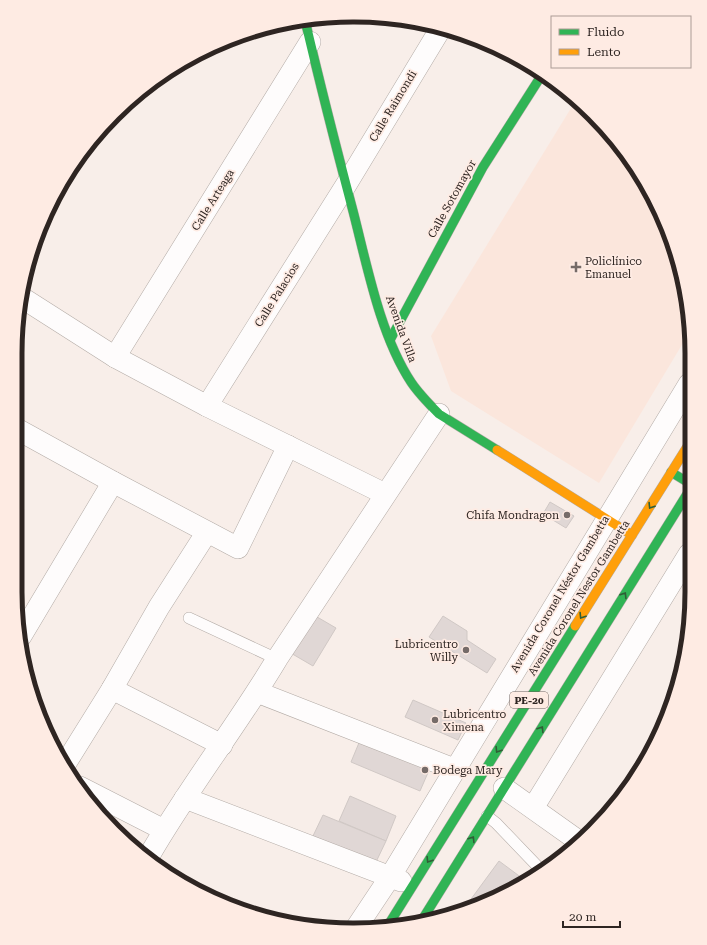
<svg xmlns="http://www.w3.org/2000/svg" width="707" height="945" viewBox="0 0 707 945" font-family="'Roboto Serif',serif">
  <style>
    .built { fill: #fbe6dc }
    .building { fill: #e0d7d5; stroke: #d0c8c5 }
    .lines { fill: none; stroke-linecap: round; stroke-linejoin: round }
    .lane-casing { stroke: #b3aba6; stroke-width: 12 }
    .street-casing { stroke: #b3aba6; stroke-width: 22 }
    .fast-casing { stroke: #b3aba6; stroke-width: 10 }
    .slow-casing { stroke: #b3aba6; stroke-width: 10 }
    .lane { stroke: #fefcfc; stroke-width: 11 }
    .street { stroke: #fefcfc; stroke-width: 21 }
    .fast { stroke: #30b455; stroke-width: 9 }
    .slow { stroke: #ff9f0a; stroke-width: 9 }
    .oneway { stroke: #2f5e36 }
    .poi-dot { fill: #756b68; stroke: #feebe3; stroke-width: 1.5 }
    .labels { text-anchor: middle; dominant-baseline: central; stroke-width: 3.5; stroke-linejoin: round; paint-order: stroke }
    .shield { fill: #feebe3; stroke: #6c605c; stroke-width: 1 }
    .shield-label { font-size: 10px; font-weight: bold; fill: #2e2522 }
    .street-label { font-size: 11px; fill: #2e2522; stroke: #feebe3 }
    .poi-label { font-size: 11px; fill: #2e2522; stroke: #feebe3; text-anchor: start }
    .rim { fill: none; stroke: #2e2522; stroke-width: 5 }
  </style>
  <rect width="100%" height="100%" fill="#f8eee9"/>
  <path class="built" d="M576,100l17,14 42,51 31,59 23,86v23l-90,150 -148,-92 -20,-55z"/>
  <g class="building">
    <path d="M550,502l24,14 -8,12 -23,-14z"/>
    <path d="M312,614l24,14 -23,38 -24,-14z"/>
    <path d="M443,616l24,15v9l29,19 -9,14 -58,-36z"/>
    <path d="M413,700l53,23 -8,17 -53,-23z"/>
    <path d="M361,738l69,30 -10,23 -69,-29z"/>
    <path d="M350,796l46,20 -10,25 -47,-20z"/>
    <path d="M323,815l63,26 -10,21 -63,-26z"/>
    <path d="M499,861l27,20 -62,30 -1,-1z"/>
  </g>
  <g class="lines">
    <defs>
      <g id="lane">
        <path d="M189,618l88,41"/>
        <path d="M487,816l9,7 47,49"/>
      </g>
      <g id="street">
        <path d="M21,297l94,60 92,49 178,88"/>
        <path d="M115,357l195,-315"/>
        <path d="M207,406l139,-221 95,-157"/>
        <path d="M15,428l98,54 125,66 50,-102"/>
        <path d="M21,636l92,-154"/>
        <path d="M112,689l110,56"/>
        <path d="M257,692l197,77"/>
        <path d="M64,766l48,-77 47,-82 48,-75"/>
        <path d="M80,787l84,43"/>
        <path d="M504,788l76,54"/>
        <path d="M185,798l216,83"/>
        <path d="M533,808l156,-254"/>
        <path d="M149,856c39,-68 88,-130 128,-197l162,-245"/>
        <path d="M356,928l34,-51 299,-493"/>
      </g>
      <g id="fast">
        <path d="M305,20c15,64 31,127 48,191 14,54 27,124 58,171 8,12 18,22 28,32l58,36"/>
        <path d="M390,340l93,-173 60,-94"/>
        <path d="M671,472l18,11"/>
        <path d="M422,920l267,-429"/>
        <path d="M387,927l188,-301"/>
      </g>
      <g id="slow">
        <path d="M497,450l135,85"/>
        <path d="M575,626l114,-182"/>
      </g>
    </defs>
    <use href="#lane" class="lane-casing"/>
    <use href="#street" class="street-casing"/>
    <use href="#fast" class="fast-casing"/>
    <use href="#slow" class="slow-casing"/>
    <use href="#lane" class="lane"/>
    <use href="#street" class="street"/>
    <use href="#fast" class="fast"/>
    <use href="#slow" class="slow"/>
  </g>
  <defs><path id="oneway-chevron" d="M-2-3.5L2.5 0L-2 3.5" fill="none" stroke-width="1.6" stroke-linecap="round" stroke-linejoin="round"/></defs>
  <g class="oneway">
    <use href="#oneway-chevron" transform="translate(651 506) rotate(122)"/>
    <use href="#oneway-chevron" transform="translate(624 595) rotate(-58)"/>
    <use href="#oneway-chevron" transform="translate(582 616) rotate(122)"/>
    <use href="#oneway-chevron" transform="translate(541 729) rotate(-58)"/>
    <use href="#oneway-chevron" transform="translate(498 750) rotate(122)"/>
    <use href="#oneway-chevron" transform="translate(472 839) rotate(-58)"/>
    <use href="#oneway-chevron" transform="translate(429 860) rotate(122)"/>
  </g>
  <g class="poi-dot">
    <path d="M574 261h4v4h4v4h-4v4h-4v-4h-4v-4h4z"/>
    <circle cx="567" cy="515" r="4"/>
    <circle cx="466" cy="650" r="4"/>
    <circle cx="435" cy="720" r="4"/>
    <circle cx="425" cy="770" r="4"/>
  </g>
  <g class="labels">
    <rect class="shield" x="510" y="692" width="38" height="16" rx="3"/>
    <g class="shield-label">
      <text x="529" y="700">PE-20</text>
    </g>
    <g class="street-label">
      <text transform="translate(393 106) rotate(-59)">Calle Raimondi</text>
      <text transform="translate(452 199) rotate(-61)">Calle Sotomayor</text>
      <text transform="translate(213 200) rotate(-58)">Calle Arteaga</text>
      <text transform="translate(277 295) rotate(-58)">Calle Palacios</text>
      <text transform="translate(401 329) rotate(70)">Avenida Villa</text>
      <text transform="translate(560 594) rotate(-59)">Avenida Coronel Néstor Gambetta</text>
      <text transform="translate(579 598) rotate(-58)">Avenida Coronel Nestor Gambetta</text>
    </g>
    <g class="poi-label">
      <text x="585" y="261">Policlínico<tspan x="585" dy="13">Emanuel</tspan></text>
      <text x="559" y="515" text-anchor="end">Chifa Mondragon</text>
      <text x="458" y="644" text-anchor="end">Lubricentro<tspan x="458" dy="13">Willy</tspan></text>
      <text x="443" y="714">Lubricentro<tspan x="443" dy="13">Ximena</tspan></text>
      <text x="433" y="770">Bodega Mary</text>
    </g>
  </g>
  <path d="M0 0H707V945H0ZM353 22H354A331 331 0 0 1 685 353V592A331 331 0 0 1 354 923H353A331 331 0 0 1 22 592V353A331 331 0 0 1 353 22Z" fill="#feebe3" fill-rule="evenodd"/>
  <path class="rim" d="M353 22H354A331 331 0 0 1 685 353V592A331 331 0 0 1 354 923H353A331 331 0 0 1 22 592V353A331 331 0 0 1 353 22Z"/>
  <rect x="551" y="16" width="140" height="52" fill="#feebe3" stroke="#ab9c96"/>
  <rect x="559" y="29" width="20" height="6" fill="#30b455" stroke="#ab9c96"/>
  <text x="587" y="36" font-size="12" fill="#2e2522">Fluido</text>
  <rect x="559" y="49" width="20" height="6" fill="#ff9f0a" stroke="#ab9c96"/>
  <text x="587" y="56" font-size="12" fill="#2e2522">Lento</text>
  <path d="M563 921v6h57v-6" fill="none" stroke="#2e2522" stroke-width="2"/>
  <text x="569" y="921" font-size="12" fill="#2e2522" stroke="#feebe3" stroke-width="3" paint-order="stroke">20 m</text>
</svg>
